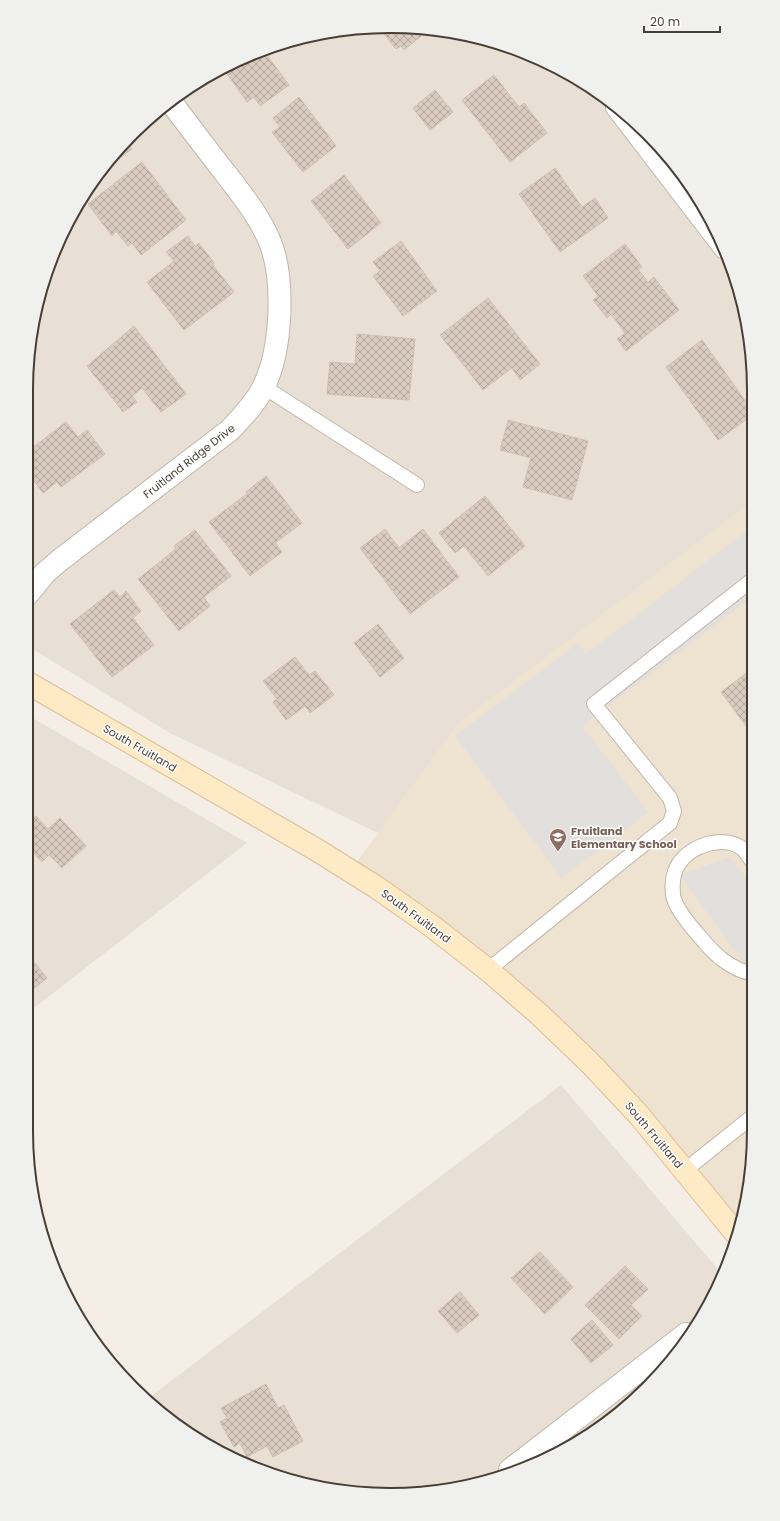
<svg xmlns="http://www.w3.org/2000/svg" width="780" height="1521" viewBox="0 0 780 1521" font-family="Poppins,sans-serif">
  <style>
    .residential { fill: #e8e0d5 }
    .education { fill: #eee2d0 }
    .parking { fill: #e2dfdc }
    .building { fill: url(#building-cross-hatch); stroke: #d1bfae }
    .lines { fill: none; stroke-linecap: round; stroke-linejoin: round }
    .lane-casing { stroke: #c0b5a9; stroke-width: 16 }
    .street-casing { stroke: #c0b5a9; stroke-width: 24 }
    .secondary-casing { stroke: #d9bf97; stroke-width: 24 }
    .lane { stroke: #fff; stroke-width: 14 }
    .street { stroke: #fff; stroke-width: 22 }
    .secondary { stroke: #ffeac6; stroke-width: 22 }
    .labels { text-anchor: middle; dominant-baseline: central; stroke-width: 3; stroke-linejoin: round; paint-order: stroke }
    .street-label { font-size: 11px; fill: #473e35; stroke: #fff }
    .education-label { font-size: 11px; font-weight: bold; fill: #785e54; stroke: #fff; text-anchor: start }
    .rim { fill: none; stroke: #473e35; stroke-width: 2 }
  </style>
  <defs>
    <pattern id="building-cross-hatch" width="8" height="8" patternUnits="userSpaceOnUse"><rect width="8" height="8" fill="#d9cbbf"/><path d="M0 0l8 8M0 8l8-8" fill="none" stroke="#b2a69c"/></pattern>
  </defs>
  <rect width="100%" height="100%" fill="#f4eee7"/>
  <g class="residential">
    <path d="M414,27l70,11 67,25 61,38 67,68 47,81 25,92v161l-292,220 -81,110 -208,-100 -144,-88 1,-279 11,-70 25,-67 38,-60 49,-53 58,-41 65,-30 69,-16z"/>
    <path d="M26,714l221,129 -221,171z"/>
    <path d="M561,1085l162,190 -6,17 -69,96 -97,69 -113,35 -119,-4 -111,-42 -62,-46z"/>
  </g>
  <path class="education" d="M751,503l2,652 -9,53 -18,14 -136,-159 -240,-192 109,-148z"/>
  <g class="parking">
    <path d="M751,528l1,69 -170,129 66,86 -86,66 -107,-142 123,-93 8,11z"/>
    <path d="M730,857l22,29 1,89 -73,-100z"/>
  </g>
  <g class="building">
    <path d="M414,27l9,1 3,4 -22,18 -3,-4 -5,3 -12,-15 6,-5 -1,-1z"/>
    <path d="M263,50l26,35 -29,21 -6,-9 -7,5 -24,-34z"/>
    <path d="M494,75l25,32 5,-4 23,30 -37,29 -48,-62z"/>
    <path d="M435,90l18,22 -23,18 -17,-22z"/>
    <path d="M299,97l37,49 -33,26 -31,-40 8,-5 -7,-9z"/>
    <path d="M126,142l6,7 -36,27 5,-7z"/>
    <path d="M142,162l44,58 -45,35 -9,-12 -4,3 -12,-15 -4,5 -24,-32z"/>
    <path d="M555,168l27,39 13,-9 13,20 -48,34 -41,-58z"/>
    <path d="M344,175l37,48 -33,26 -37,-48z"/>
    <path d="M188,236l7,10 4,-3 15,20 -2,1 22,28 -50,38 -37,-48 27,-21 -8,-9z"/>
    <path d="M401,241l36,50 -34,25 -30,-40 7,-5 -7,-9z"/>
    <path d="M625,244l17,23 -4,2 10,13 6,-5 25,33 -53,41 -9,-12 8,-6 -14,-19 -4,4 -14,-18 5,-4 -15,-20z"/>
    <path d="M488,298l52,66 -20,16 -8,-12 -29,22 -43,-55z"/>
    <path d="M134,326l52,68 -25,18 -19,-24 -10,8 5,6 -14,10 -36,-46z"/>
    <path d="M357,334l58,5 -6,61 -82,-6 3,-32 25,2z"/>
    <path d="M702,340l49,69v7l-33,24 -52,-73z"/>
    <path d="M508,420l80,21 -16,59 -49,-13 8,-29 -31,-8z"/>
    <path d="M66,422l12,15 9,-7 18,24 -44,33 -4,-5 -14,11 -16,-22v-19z"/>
    <path d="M266,476l36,47 -27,20 7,9 -32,24 -41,-54 38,-28 -1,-2z"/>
    <path d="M485,496l40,50 -37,30 -24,-30 -9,7 -16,-20z"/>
    <path d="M385,529l14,19 24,-19 36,48 -49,37 -50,-66z"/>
    <path d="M195,530l36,46 -27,21 6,9 -31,25 -41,-52 38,-30 -2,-3z"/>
    <path d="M114,590l6,7 6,-6 15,20 -8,7 21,27 -42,32 -42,-53z"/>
    <path d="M378,624l26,34 -24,19 -26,-34z"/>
    <path d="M295,657l14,18 6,-4 19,24 -24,18 -5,-7 -19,14 -13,-18 4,-3 -14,-18z"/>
    <path d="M752,669v65l-31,-42z"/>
    <path d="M36,816l12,13 12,-11 26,28 -24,22 -13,-13 -7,7 -16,-17v-20z"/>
    <path d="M26,952l21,26 -21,17z"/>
    <path d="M540,1252l33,35 -28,27 -34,-36z"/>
    <path d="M625,1266l23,23 -17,16 11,11 -23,23 -34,-34z"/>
    <path d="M460,1292l19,23 -22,18 -19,-22z"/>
    <path d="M592,1320l21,25 -22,18 -20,-24z"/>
    <path d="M266,1384l12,24 6,-3 19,36 -30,16 -6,-11 -20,11 -7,-14 -6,4 -14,-25 7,-4 -6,-10z"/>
  </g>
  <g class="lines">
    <defs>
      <g id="lane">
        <path d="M264,387l153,98"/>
        <path d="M752,861c-3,-4 -6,-9 -9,-12 -19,-15 -53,-4 -65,16 -5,8 -6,20 -5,30 2,13 19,33 28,43 14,17 29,31 52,36"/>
        <path d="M488,970l182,-147 4,-12 -4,-13 -76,-94 158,-124"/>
        <path d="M684,1171l69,-55"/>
      </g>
      <g id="street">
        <path d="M617,107l108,141"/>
        <path d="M27,595l18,-22 15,-13 170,-130c12,-13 25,-26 33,-42 19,-37 22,-108 7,-146 -10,-25 -28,-47 -44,-68 -19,-24 -37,-48 -55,-72"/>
        <path d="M510,1470l176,-136"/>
      </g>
      <path id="secondary" d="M26,682l291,168 59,37 57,40 55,43 52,45 50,48 48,51 100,122"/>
    </defs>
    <use href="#lane" class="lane-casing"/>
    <use href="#street" class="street-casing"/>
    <use href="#secondary" class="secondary-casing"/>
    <use href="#lane" class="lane"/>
    <use href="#street" class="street"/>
    <use href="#secondary" class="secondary"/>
  </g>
  <defs>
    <symbol id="school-pin" viewBox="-11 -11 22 30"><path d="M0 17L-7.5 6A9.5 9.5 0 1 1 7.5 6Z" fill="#8d6e63" stroke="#fff"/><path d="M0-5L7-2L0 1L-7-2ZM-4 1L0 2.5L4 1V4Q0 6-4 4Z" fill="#fff"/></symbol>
  </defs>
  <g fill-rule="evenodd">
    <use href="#school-pin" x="548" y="827" width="20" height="27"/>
  </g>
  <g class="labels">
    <g class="street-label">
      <text transform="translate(189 461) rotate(-38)">Fruitland Ridge Drive</text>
      <text transform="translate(140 748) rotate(30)">South Fruitland</text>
      <text transform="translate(416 916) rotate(36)">South Fruitland</text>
      <text transform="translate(654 1135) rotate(50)">South Fruitland</text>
    </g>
    <g class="education-label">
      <text x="571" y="831">Fruitland<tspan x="571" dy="13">Elementary School</tspan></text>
    </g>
  </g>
  <path d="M0 0H780V1521H0ZM390 33H390A357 357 0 0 1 747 390V1131A357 357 0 0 1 390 1488H390A357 357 0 0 1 33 1131V390A357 357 0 0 1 390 33Z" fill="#f0f0ef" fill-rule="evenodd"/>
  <path class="rim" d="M390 33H390A357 357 0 0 1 747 390V1131A357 357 0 0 1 390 1488H390A357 357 0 0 1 33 1131V390A357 357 0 0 1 390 33Z"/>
  <path d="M644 26v6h76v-6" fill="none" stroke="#473e35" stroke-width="2"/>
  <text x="650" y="26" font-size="12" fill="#473e35" stroke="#ffffff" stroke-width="3" paint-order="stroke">20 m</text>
</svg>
